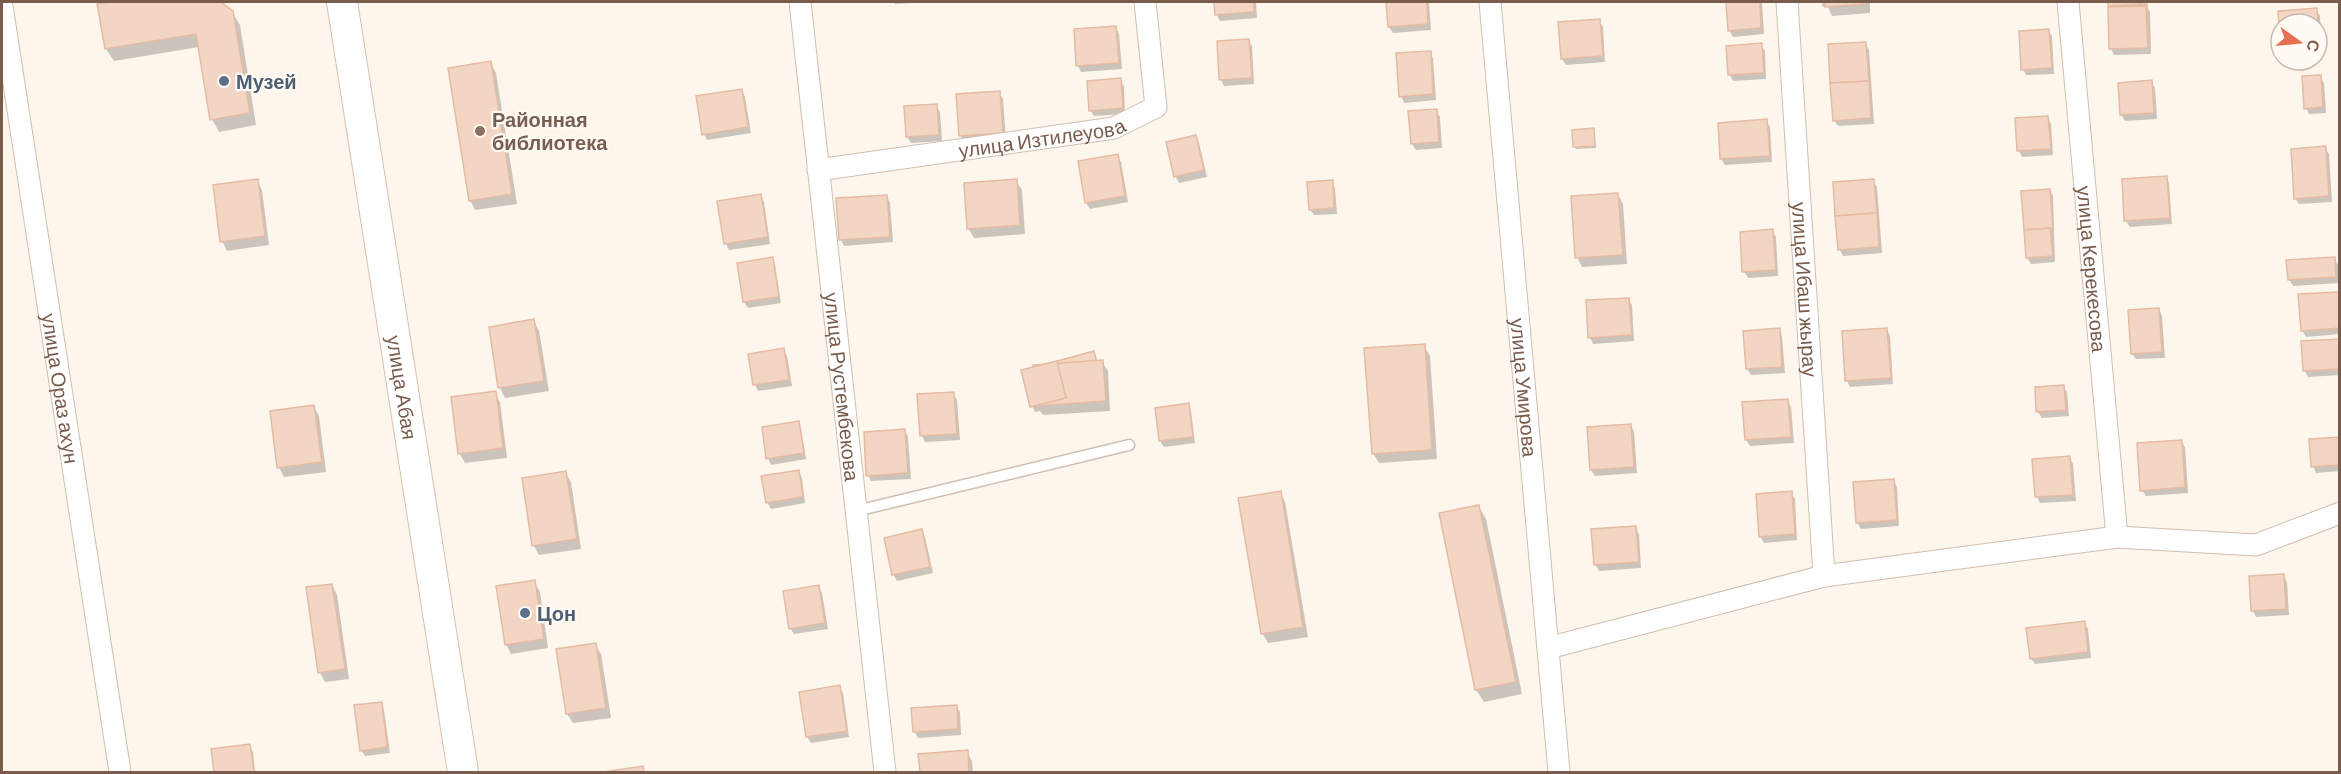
<svg xmlns="http://www.w3.org/2000/svg" width="2341" height="774" viewBox="0 0 2341 774" font-family="Barlow,sans-serif">
  <style>
    .shadow { fill: #0003 }
    .building { fill: #f3d5c3; stroke: #e6bba3; stroke-width: 1.5 }
    .lines { fill: none; stroke-linecap: round; stroke-linejoin: round }
    .lane-casing { stroke: #d1beb0; stroke-width: 13 }
    .street-casing { stroke: #d1beb0; stroke-width: 23 }
    .secondary-casing { stroke: #d6c0b0; stroke-width: 32 }
    .lane { stroke: #fff; stroke-width: 10 }
    .street { stroke: #fff; stroke-width: 21 }
    .secondary { stroke: #fff; stroke-width: 30 }
    .service-dot { fill: #5c6f8a; stroke: #fffaf3; stroke-width: 2 }
    .education-dot { fill: #8d6e63; stroke: #fffaf3; stroke-width: 2 }
    .labels { text-anchor: middle; dominant-baseline: central; stroke-width: 4.5; stroke-linejoin: round; paint-order: stroke }
    .service-label { font-size: 20px; font-weight: bold; fill: #4e5e75; stroke: #fffaf3; text-anchor: start }
    .education-label { font-size: 20px; font-weight: bold; fill: #785e54; stroke: #fffaf3; text-anchor: start }
    .street-label { font-size: 20px; fill: #7a5c4d; stroke: #fffaf3 }
  </style>
  <rect width="100%" height="100%" fill="#fdf6ec"/>
  <g class="shadow">
    <path d="M118,2h100l14,10 8,13 16,100 -37,7 -7,-13 -13,-72 -85,14 -8,-12 -7,-44z"/>
    <path d="M894,2h36l-35,2z"/>
    <path d="M1216,2h40l1,16 -37,3 -3,-6z"/>
    <path d="M1387,2h42l2,28 -38,3 -4,-6z"/>
    <path d="M1727,2h35l2,32 -31,3 -4,-7z"/>
    <path d="M1826,2h44v11l-38,3z"/>
    <path d="M2109,2h33v4l4,-1 4,7 1,42 -37,1 -3,-6z"/>
    <path d="M2316,10l4,6 2,30h-5v-22h-36v4l-1,-16z"/>
    <path d="M1599,21l4,6 2,35 -39,3 -4,-6z"/>
    <path d="M1116,28l3,6 3,35 -41,3 -3,-6z"/>
    <path d="M2048,30l4,6 2,38 -28,1 -3,-6z"/>
    <path d="M1248,40l4,6 2,38 -30,2 -3,-6z"/>
    <path d="M1865,43l4,7 5,74 -36,2 -4,-6z"/>
    <path d="M1761,45l4,6 1,28 -33,2 -3,-6 -2,-28z"/>
    <path d="M1430,52l3,6 3,42 -32,3 -3,-7z"/>
    <path d="M491,63l5,10 21,131 -42,6 -5,-10z"/>
    <path d="M2320,77l4,6 2,30 -17,1 -3,-6z"/>
    <path d="M1120,80l4,6 1,28 -31,2 -4,-6z"/>
    <path d="M2151,82l4,6 2,31 -32,2 -4,-6z"/>
    <path d="M742,90l3,7 6,36 -44,7 -3,-6z"/>
    <path d="M999,92l4,7 3,40 -42,3 -4,-7z"/>
    <path d="M936,105l4,7 2,29 -31,2 -4,-6 -2,-29z"/>
    <path d="M1436,111l4,6 2,31 -26,2 -4,-6z"/>
    <path d="M2048,118l3,6 2,31 -31,2 -3,-6z"/>
    <path d="M1766,121l4,6 2,35 -47,3 -4,-6z"/>
    <path d="M1593,130l3,18 -20,1 -1,-2z"/>
    <path d="M1196,137l3,6 8,34 -28,6 -3,-6 -8,-34z"/>
    <path d="M2325,148l4,6 3,48 -33,2 -4,-6z"/>
    <path d="M1117,156l4,6 7,40 -38,7 -4,-6 -6,-41z"/>
    <path d="M2166,177l3,6 3,41 -42,3 -4,-6z"/>
    <path d="M257,180l5,10 7,55 -42,6 -5,-10z"/>
    <path d="M1016,181l6,9 3,44 -51,4 -6,-10z"/>
    <path d="M1873,181l4,6 5,66 -39,3 -3,-6z"/>
    <path d="M1332,182l3,6 2,26 -23,1 -4,-6z"/>
    <path d="M2050,190l3,6 2,66 -24,2 -4,-6z"/>
    <path d="M1618,195l5,9 4,60 -45,3 -5,-10z"/>
    <path d="M760,196l4,6 6,42 -41,6 -3,-6 -7,-41z"/>
    <path d="M887,196l3,7 3,39 -49,4 -3,-6z"/>
    <path d="M1772,231l4,6 2,39 -30,2 -4,-7z"/>
    <path d="M2334,258l4,7 1,18 -46,3 -4,-7z"/>
    <path d="M772,259l3,6 6,38 -33,5 -4,-6 -5,-38z"/>
    <path d="M2338,293l2,41 -34,3 -4,-7z"/>
    <path d="M1628,299l4,6 2,36 -41,3 -3,-7z"/>
    <path d="M2159,309l3,7 3,42 -29,1 -4,-6z"/>
    <path d="M534,321l5,10 10,60 -44,7 -5,-10 -10,-60z"/>
    <path d="M1779,330l3,6 3,37 -34,2 -4,-6z"/>
    <path d="M1887,330l3,6 3,48 -43,3 -3,-6z"/>
    <path d="M2340,340v35l-32,2 -3,-6z"/>
    <path d="M1424,346l6,10 7,103 -58,4 -6,-10z"/>
    <path d="M783,350l4,6 5,30 -34,5 -3,-6 -5,-30z"/>
    <path d="M1093,353l4,9h5l6,9 2,40 -67,4 -3,-4 -5,1 -3,-6z"/>
    <path d="M2064,387l3,6 2,23 -27,2 -4,-6 -1,-23z"/>
    <path d="M495,393l5,9 7,56 -42,5 -5,-9 -7,-56z"/>
    <path d="M953,393l4,7 3,40 -35,2 -3,-6z"/>
    <path d="M1788,401l3,6 3,36 -44,3 -4,-6z"/>
    <path d="M1188,405l3,6 4,32 -31,4 -4,-6z"/>
    <path d="M314,407l5,9 7,56 -42,5 -5,-10z"/>
    <path d="M798,423l3,6 5,30 -35,6 -3,-7z"/>
    <path d="M1631,425l3,7 3,41 -42,3 -4,-6z"/>
    <path d="M905,431l3,6 3,42 -40,2 -3,-6z"/>
    <path d="M2340,439v32l-24,2 -3,-7z"/>
    <path d="M2181,441l4,6 3,46 -42,3 -4,-6z"/>
    <path d="M2070,458l3,6 3,37 -36,2 -3,-6 -3,-37z"/>
    <path d="M798,471l4,7 3,25 -34,6 -4,-7z"/>
    <path d="M565,472l6,10 10,67 -42,6 -5,-9 -11,-67z"/>
    <path d="M1893,480l4,7 2,39 -38,3 -4,-6z"/>
    <path d="M1280,492l5,10 23,135 -40,6 -5,-9 -23,-135z"/>
    <path d="M1791,493l4,6 2,41 -33,3 -4,-7z"/>
    <path d="M1479,507l7,12 36,175 -38,8 -8,-12z"/>
    <path d="M1635,528l4,6 2,34 -42,3 -4,-7z"/>
    <path d="M921,531l4,6 8,36 -36,8 -4,-7z"/>
    <path d="M2283,575l4,7 2,33 -33,2 -3,-6 -3,-34z"/>
    <path d="M534,582l6,10 8,56 -37,6 -5,-10z"/>
    <path d="M332,585l5,10 12,84 -24,3 -5,-9z"/>
    <path d="M819,587l3,6 6,36 -34,5 -4,-6z"/>
    <path d="M2084,623l4,6 3,29 -56,6 -4,-6z"/>
    <path d="M595,645l6,9 10,64 -38,5 -6,-9z"/>
    <path d="M839,687l4,6 6,44 -38,6 -4,-6z"/>
    <path d="M381,704l3,6 6,43 -25,3 -4,-6z"/>
    <path d="M956,706l4,6 1,23 -43,3 -3,-6 -2,-23z"/>
    <path d="M250,746l3,6 2,20h-39l-3,-22z"/>
    <path d="M967,752l5,9 1,11h-52l-1,-17z"/>
  </g>
  <g class="building">
    <path d="M109,2h112l12,9 17,102 -40,7 -14,-86 -91,15 -8,-45z"/>
    <path d="M1214,2h40v10l-39,3z"/>
    <path d="M1386,2h41l1,22 -40,3z"/>
    <path d="M1726,2h34l1,26 -33,3z"/>
    <path d="M1823,2h41v1l-41,3z"/>
    <path d="M1825,2h41v2l-41,3z"/>
    <path d="M2108,2h32v4l-32,1z"/>
    <path d="M2147,4l2,39 -35,3 -3,-40z"/>
    <path d="M2146,6l2,42 -39,1 -1,-42z"/>
    <path d="M2317,8l2,32h-2v-16h-36l-1,18 -2,-31z"/>
    <path d="M1600,19l3,37 -42,3 -3,-37z"/>
    <path d="M1116,26l3,37 -43,3 -2,-37z"/>
    <path d="M2049,29l3,39 -31,2 -2,-39z"/>
    <path d="M1249,39l3,39 -33,2 -2,-39z"/>
    <path d="M1866,42l3,39 -39,2 -2,-39z"/>
    <path d="M1762,43l2,30 -36,2 -2,-29z"/>
    <path d="M1431,51l2,43 -34,3 -3,-44z"/>
    <path d="M491,61l21,133 -43,7 -21,-133z"/>
    <path d="M2321,75l2,32 -19,2 -2,-33z"/>
    <path d="M1121,78l2,30 -34,3 -2,-30z"/>
    <path d="M2152,80l2,33 -34,2 -2,-32z"/>
    <path d="M1869,81l2,37 -38,3 -3,-38z"/>
    <path d="M742,89l6,38 -46,8 -6,-39z"/>
    <path d="M1000,91l3,42 -44,3 -3,-42z"/>
    <path d="M937,104l2,31 -33,2 -2,-31z"/>
    <path d="M1437,109l2,33 -28,2 -3,-33z"/>
    <path d="M2048,116l3,33 -34,2 -2,-33z"/>
    <path d="M1767,119l3,37 -50,3 -2,-36z"/>
    <path d="M1594,128l1,18 -22,1 -1,-17z"/>
    <path d="M1196,135l8,35 -30,7 -8,-35z"/>
    <path d="M2326,146l3,50 -35,3 -3,-50z"/>
    <path d="M1118,154l7,42 -40,7 -7,-42z"/>
    <path d="M2167,176l3,42 -46,3 -2,-42z"/>
    <path d="M258,179l7,57 -45,6 -7,-57z"/>
    <path d="M1017,179l3,46 -53,4 -3,-46z"/>
    <path d="M1874,179l3,34 -42,3 -2,-34z"/>
    <path d="M1333,180l1,28 -25,2 -2,-28z"/>
    <path d="M2050,189l3,39 -29,2 -3,-39z"/>
    <path d="M1618,193l5,62 -48,3 -4,-62z"/>
    <path d="M761,194l7,43 -44,7 -7,-43z"/>
    <path d="M887,195l3,42 -51,3 -3,-42z"/>
    <path d="M1877,213l2,34 -41,3 -3,-34z"/>
    <path d="M2050,228l3,28 -27,2 -2,-28z"/>
    <path d="M1773,229l3,41 -34,2 -2,-40z"/>
    <path d="M773,257l6,40 -36,5 -6,-39z"/>
    <path d="M2335,257l1,20 -48,3 -2,-20z"/>
    <path d="M2339,292l1,36 -39,3 -3,-37z"/>
    <path d="M1629,298l3,37 -44,3 -2,-38z"/>
    <path d="M2159,308l3,44 -31,2 -3,-44z"/>
    <path d="M534,319l10,62 -46,7 -9,-61z"/>
    <path d="M1780,328l2,39 -36,2 -3,-38z"/>
    <path d="M1887,328l4,50 -46,3 -3,-50z"/>
    <path d="M2340,339v30l-37,2 -2,-30z"/>
    <path d="M1425,344l7,106 -60,4 -8,-106z"/>
    <path d="M784,348l5,32 -36,5 -5,-31z"/>
    <path d="M1094,351l9,37 -37,10 -9,-37z"/>
    <path d="M1103,360l3,41 -70,5 -3,-41z"/>
    <path d="M1057,361l9,37 -36,9 -9,-37z"/>
    <path d="M2064,385l2,25 -30,2 -1,-25z"/>
    <path d="M496,391l7,57 -45,6 -7,-57z"/>
    <path d="M954,392l3,42 -37,2 -3,-42z"/>
    <path d="M1788,399l3,38 -46,3 -3,-38z"/>
    <path d="M1189,403l4,34 -34,4 -4,-33z"/>
    <path d="M314,405l8,57 -45,6 -7,-57z"/>
    <path d="M799,421l5,32 -38,6 -4,-32z"/>
    <path d="M1631,424l3,43 -44,3 -3,-43z"/>
    <path d="M905,429l3,44 -42,3 -2,-44z"/>
    <path d="M2340,437v28l-29,2 -2,-28z"/>
    <path d="M2182,440l3,47 -45,4 -3,-48z"/>
    <path d="M2070,456l3,39 -38,2 -3,-38z"/>
    <path d="M799,470l4,27 -37,6 -5,-27z"/>
    <path d="M566,471l11,68 -45,7 -10,-68z"/>
    <path d="M1894,479l3,41 -41,3 -3,-41z"/>
    <path d="M1281,491l22,136 -42,7 -23,-136z"/>
    <path d="M1792,491l3,43 -36,3 -3,-43z"/>
    <path d="M1479,505l37,177 -41,8 -36,-177z"/>
    <path d="M1636,526l3,36 -45,3 -3,-36z"/>
    <path d="M922,529l8,38 -38,8 -8,-37z"/>
    <path d="M2284,574l2,35 -35,2 -2,-35z"/>
    <path d="M535,580l9,59 -39,6 -9,-59z"/>
    <path d="M332,584l13,85 -27,4 -12,-86z"/>
    <path d="M819,585l6,38 -36,6 -6,-38z"/>
    <path d="M2085,621l3,31 -58,7 -4,-31z"/>
    <path d="M596,643l10,65 -40,6 -10,-65z"/>
    <path d="M840,685l7,46 -41,6 -7,-45z"/>
    <path d="M382,702l5,45 -27,4 -6,-46z"/>
    <path d="M957,705l1,24 -45,3 -2,-24z"/>
    <path d="M250,744l4,28h-40l-3,-23z"/>
    <path d="M968,750l1,22h-49l-2,-18z"/>
    <path d="M643,766l1,6h-41z"/>
  </g>
  <g class="lines">
    <defs>
      <path id="lane" d="M856,511l273,-66"/>
      <g id="street">
        <path id="s1" d="M800,2l85,770"/>
        <path id="s2" d="M1490,2l69,770"/>
        <path id="s3" d="M1787,2l37,574"/>
        <path id="s4" d="M2068,2l49,535"/>
        <path id="s5" d="M2,6l118,766"/>
        <path id="s6" d="M818,170l296,-42 42,-21 -11,-105"/>
        <path d="M1548,648l276,-72 293,-39 139,8 84,-32"/>
      </g>
      <g id="secondary">
        <path id="s7" d="M342,2l121,770"/>
      </g>
    </defs>
    <use href="#lane" class="lane-casing"/>
    <use href="#street" class="street-casing"/>
    <use href="#secondary" class="secondary-casing"/>
    <use href="#lane" class="lane"/>
    <use href="#street" class="street"/>
    <use href="#secondary" class="secondary"/>
  </g>
  <g class="service-dot">
    <circle cx="224" cy="81" r="6"/>
    <circle cx="525" cy="613" r="6"/>
  </g>
  <circle class="education-dot" cx="480" cy="131" r="6"/>
  <g class="labels">
    <g class="service-label">
      <text x="236" y="81">Музей</text>
      <text x="537" y="613">Цон</text>
    </g>
    <g class="education-label">
      <text x="492" y="119">Районная<tspan x="492" dy="23">библиотека</tspan></text>
    </g>
    <g class="street-label">
      <text stroke="none"><textPath href="#s6" startOffset="226">улица Изтилеуова</textPath></text>
      <text stroke="none"><textPath href="#s4" startOffset="268">улица Керекесова</textPath></text>
      <text stroke="none"><textPath href="#s3" startOffset="288">улица Ибаш жырау</textPath></text>
      <text stroke="none"><textPath href="#s7" startOffset="390">улица Абая</textPath></text>
      <text stroke="none"><textPath href="#s1" startOffset="387">улица Рустембекова</textPath></text>
      <text stroke="none"><textPath href="#s2" startOffset="387">улица Умирова</textPath></text>
      <text stroke="none"><textPath href="#s5" startOffset="387">улица Ораз ахун</textPath></text>
    </g>
  </g>
  <rect width="2341" height="774" fill="none" stroke="#7a5c4d" stroke-width="6"/>
  <g transform="translate(2299 42) rotate(105)"><circle r="28" fill="#fffaf3" stroke="#cabbb1" stroke-width="1.5"/>
  <path d="M0-4.5L10 22L0 15L-10 22Z" fill="#e76f51"/>
  <text y="-9" font-size="16" font-weight="bold" text-anchor="middle" fill="#7a5c4d">С</text>
  </g>
</svg>
